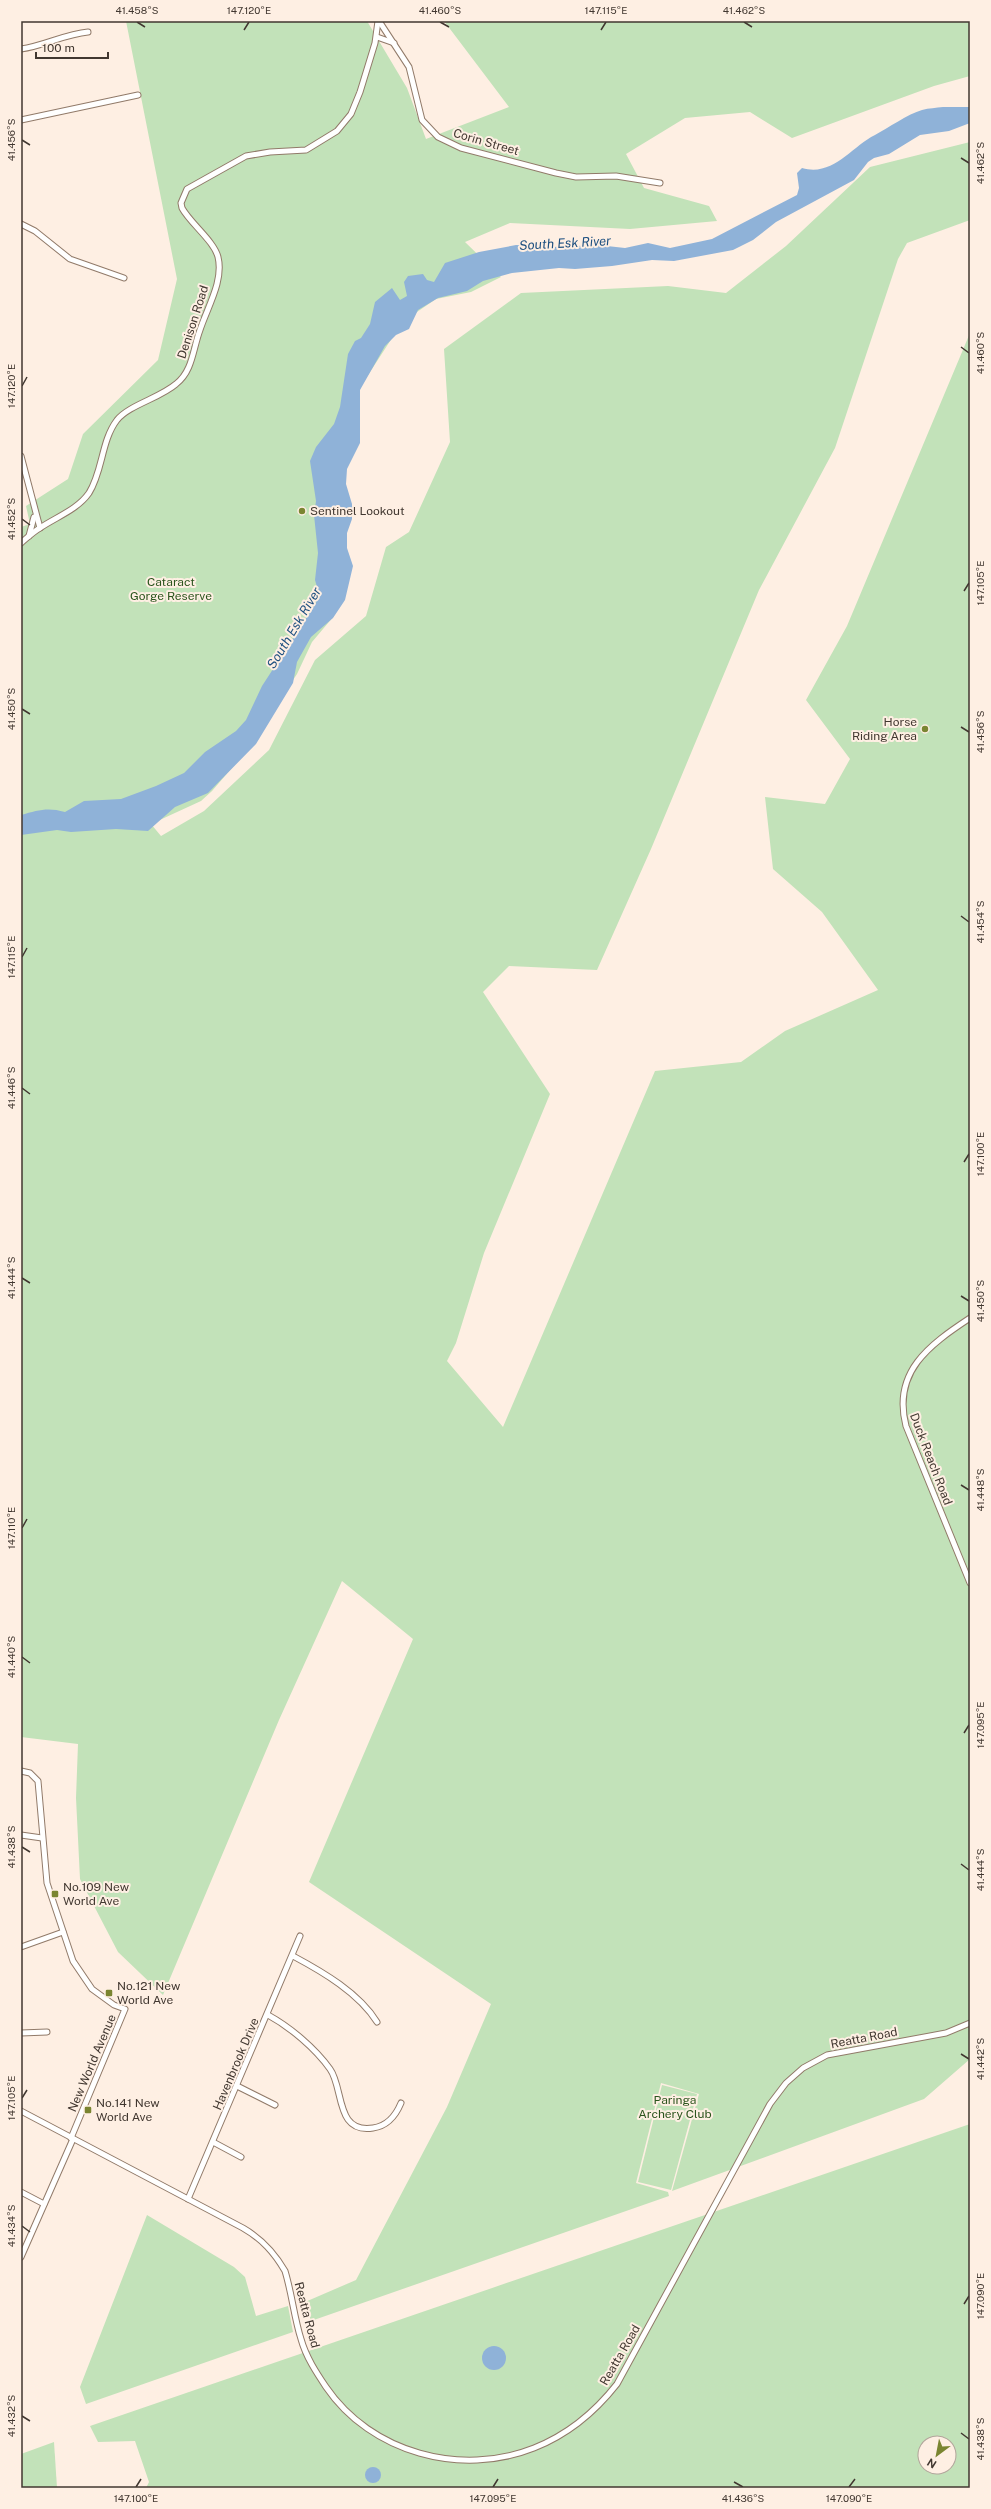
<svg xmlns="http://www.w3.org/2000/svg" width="991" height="2509" viewBox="0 0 991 2509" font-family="'Public Sans',sans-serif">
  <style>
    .green { fill: #c2e2b9; fill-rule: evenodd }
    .water { fill: #8fb2d8 }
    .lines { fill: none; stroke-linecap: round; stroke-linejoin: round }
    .minor-casing { stroke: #917a69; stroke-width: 7 }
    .minor { stroke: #fff; stroke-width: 5 }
    .ticks { fill: none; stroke: #413730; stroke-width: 1.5 }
    .poi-dot { fill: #7a8531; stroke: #feefe3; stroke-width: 1.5 }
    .labels { text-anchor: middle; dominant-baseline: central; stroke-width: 4; stroke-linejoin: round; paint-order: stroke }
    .street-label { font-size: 12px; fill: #413730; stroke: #feefe3 }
    .poi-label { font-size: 12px; fill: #413730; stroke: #feefe3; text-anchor: start }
    .park-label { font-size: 12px; fill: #2b541d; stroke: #feefe3 }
    .water-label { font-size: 13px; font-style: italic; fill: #1e5080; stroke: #feefe3 }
    .neatline { fill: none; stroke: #413730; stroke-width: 1.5 }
    .ticks-label { font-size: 10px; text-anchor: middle; fill: #413730 }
  </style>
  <rect width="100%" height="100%" fill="#feefe3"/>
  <g class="green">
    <path d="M126,21h241l40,67 19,51 83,-32 -65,-86h526v55l-36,10 -142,52 -42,-26 -65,6 -59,36 18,34 65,18 8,15 -87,8 -120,-6 -45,19 36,35 -30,15 -35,7 -22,15 -20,21 -59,91 -1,190 -22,26 -15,32 -54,81 -31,36 -11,10 -50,23 10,12 43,-25 65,-61 46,-90 51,-44 20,-69 23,-15 41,-90 -6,-93 77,-56 147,-7 58,7 60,-47 84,-79 100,-25v78l-63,23 -9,16 -63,189 -76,142 -108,259 -54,121 -88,-4 -26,26 67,102 -66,159 -28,90 -9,18 56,66 152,-356 86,-9 44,-31 93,-41 -56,-78 -49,-43 -8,-72 60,7 25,-45 -44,-59 41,-74 123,-293v1726l-46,40 -252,92 27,-97 -38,-11 -25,100 32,9 1,4 -358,125 -6,-19 51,-22 91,-173 44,-103 -182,-122 104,-243 -71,-58 -63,139 -116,275 -45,-43 -38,-73 -4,-81 2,-54 -57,-7v-1210l9,-3 -4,-18 42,-27 15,-45 75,-74 19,-81z"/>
    <path d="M662,2085l35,9 -26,96 -33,-8z"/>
    <path d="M970,2124v364h-824l3,-6 -14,-41 -37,1 -8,-16zM925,2443h24v24h-24z"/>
    <path d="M147,2215l87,52 11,10 11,39 32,-10 5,26 -207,72 -6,-17z"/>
    <path d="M54,2442l3,46h-36v-34z"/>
  </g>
  <g class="water">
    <path d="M943,107h27v16l-21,8 -29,4 -31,19 -15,4 -6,4 -14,18 -78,42 -23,18 -20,10 -59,11 -22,-1 -40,6 -37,3 -16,-1 -47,5 -29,8 -16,10 -29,7 -20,12 -9,19 -13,6 -11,11 -25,44v53l-13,26 -1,15 6,20v15l-5,14v15l6,18 -8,34 -12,18 -22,19 -14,25 -4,21 -37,61 -48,49 -33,14 -27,24 -32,-2 -45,3 -14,-2 -36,5v-20c17,-5 27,-8 44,-3l19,-11 37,-2 35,-13 28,-13 21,-21 31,-21 10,-11 16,-34 54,-83 1,-16 -2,-7 3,-27 -4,-38 2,-14 -6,-40 6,-14 18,-23 6,-17 8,-53 7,-13 6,-3 9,-14 5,-22 17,-14 8,12 7,-4 -3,-14 4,-6 15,-2 4,6 7,2 11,-19 34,-11 37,-7 37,2 45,-2 27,3 23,-5 22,5 42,-9 85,-44 2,-7 -2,-15 5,-5c31,9 49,-21 73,-33 13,-7 33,-21 47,-25 7,-2 14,-2 21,-3z"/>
    <circle cx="494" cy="2358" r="12"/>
    <circle cx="373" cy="2475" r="8"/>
  </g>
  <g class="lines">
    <defs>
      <g id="minor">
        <path d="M379,21l30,46 13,53 16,17 23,11 95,25 20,4 40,-1 44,7"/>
        <path d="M377,37l17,6"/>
        <path d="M21,49c23,-3 44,-15 67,-17"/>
        <path d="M21,120l117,-25"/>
        <path d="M21,224l14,7 35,28 54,19"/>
        <path d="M21,456l19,72"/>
        <path d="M29,536l5,-19"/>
        <path d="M21,543c6,-5 12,-11 19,-15 16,-11 37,-18 49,-35 14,-22 12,-52 28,-73 12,-15 43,-22 59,-36 17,-13 17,-36 24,-54 7,-22 24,-49 18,-73 -4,-16 -28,-34 -36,-49l-1,-5 6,-14 59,-33 24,-4 36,-2 31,-19 14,-17 9,-22 15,-49 3,-22"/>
        <path d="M970,1318c-41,27 -78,54 -64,108l64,157"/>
        <path d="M21,1771l9,2 8,8 9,102 26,78 19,28 22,16 11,4 -54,129"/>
        <path d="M21,1835l21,3"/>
        <path d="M21,1947l42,-15"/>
        <path d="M293,1956c30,16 66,37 84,66"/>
        <path d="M268,2015c22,12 47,33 62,54 14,19 5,65 43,59 15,-2 23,-13 28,-25"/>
        <path d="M21,2033l26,-1"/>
        <path d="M237,2086l38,19"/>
        <path d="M21,2111l222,117c19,11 31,24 42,43 7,23 9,46 16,68 5,18 15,33 25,48 45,66 135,90 208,61 33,-13 61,-36 83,-64l153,-280 16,-21 17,-15 24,-13 119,-22 24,-10"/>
        <path d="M213,2142l28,15"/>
        <path d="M21,2192l23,12"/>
        <path d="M188,2199l112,-263"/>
        <path d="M21,2257l52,-118"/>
      </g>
    </defs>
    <use href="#minor" class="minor-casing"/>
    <use href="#minor" class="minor"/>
  </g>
  <path class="ticks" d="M137,22l8,5M440,22l9,5M744,22l8,5M244,30l5,-8M601,30l5,-8M22,140l8,5M961,158l8,5M961,347l8,6M22,386l5,-9M22,519l8,6M964,591l5,-8M22,709l8,5M961,727l8,5M961,916l8,6M22,957l5,-9M22,1088l8,6M964,1162l5,-8M22,1278l8,5M961,1296l8,5M961,1485l8,5M22,1528l5,-9M22,1657l8,6M964,1733l5,-8M22,1847l8,5M961,1864l8,6M961,2054l8,5M22,2098l5,-8M22,2226l8,6M964,2304l5,-8M22,2416l8,5M961,2433l8,6M734,2482l9,5M136,2487l5,-8M493,2487l5,-8M849,2487l6,-8"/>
  <g class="poi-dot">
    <circle cx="302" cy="511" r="4"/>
    <circle cx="925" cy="729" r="4"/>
    <rect x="51" y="1890" width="8" height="8" rx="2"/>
    <rect x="105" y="1989" width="8" height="8" rx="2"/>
    <rect x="84" y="2106" width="8" height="8" rx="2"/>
  </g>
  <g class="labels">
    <g class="street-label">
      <text transform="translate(486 142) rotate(16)">Corin Street</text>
      <text transform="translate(193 322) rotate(-72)">Denison Road</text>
      <text transform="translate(931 1459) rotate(69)">Duck Reach Road</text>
      <text transform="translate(864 2038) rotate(-11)">Reatta Road</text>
      <text transform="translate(92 2063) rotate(-67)">New World Avenue</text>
      <text transform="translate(236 2064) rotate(-67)">Havenbrook Drive</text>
      <text transform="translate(307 2315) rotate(75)">Reatta Road</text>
      <text transform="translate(620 2355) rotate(-60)">Reatta Road</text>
    </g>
    <g class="poi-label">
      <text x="310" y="511">Sentinel Lookout</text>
      <text x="917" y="722" text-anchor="end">Horse<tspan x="917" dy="14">Riding Area</tspan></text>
      <text x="63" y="1887">No.109 New<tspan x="63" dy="14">World Ave</tspan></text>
      <text x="117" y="1986">No.121 New<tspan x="117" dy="14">World Ave</tspan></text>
      <text x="96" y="2103">No.141 New<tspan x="96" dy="14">World Ave</tspan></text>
    </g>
    <g class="park-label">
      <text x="171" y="582">Cataract<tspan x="171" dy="14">Gorge Reserve</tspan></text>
      <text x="675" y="2100">Paringa<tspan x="675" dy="14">Archery Club</tspan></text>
    </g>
    <g class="water-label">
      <text transform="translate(565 243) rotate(-3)">South Esk River</text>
      <text transform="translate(294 628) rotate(-59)">South Esk River</text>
    </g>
  </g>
  <rect width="991" height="2509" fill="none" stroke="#feefe3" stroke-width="44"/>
  <g transform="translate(937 2455) rotate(212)"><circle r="19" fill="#feefe3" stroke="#b2a59b"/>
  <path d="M0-3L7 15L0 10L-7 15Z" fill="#7a8531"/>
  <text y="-6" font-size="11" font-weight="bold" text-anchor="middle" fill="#413730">N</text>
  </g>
  <path d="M36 52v6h72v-6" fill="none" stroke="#413730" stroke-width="2"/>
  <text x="42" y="52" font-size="12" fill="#413730" stroke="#feefe3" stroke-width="3" paint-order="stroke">100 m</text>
  <rect x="22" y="22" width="947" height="2465" class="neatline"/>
  <g class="ticks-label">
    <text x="137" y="14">41.458°S</text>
    <text x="249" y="14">147.120°E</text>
    <text x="440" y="14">41.460°S</text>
    <text x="606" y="14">147.115°E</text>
    <text x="744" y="14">41.462°S</text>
    <text transform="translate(11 140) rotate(-90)" y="4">41.456°S</text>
    <text transform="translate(980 163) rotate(-90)" y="4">41.462°S</text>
    <text transform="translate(980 353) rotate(-90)" y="4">41.460°S</text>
    <text transform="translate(11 386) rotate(-90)" y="4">147.120°E</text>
    <text transform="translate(11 519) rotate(-90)" y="4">41.452°S</text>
    <text transform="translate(980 583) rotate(-90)" y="4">147.105°E</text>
    <text transform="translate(11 709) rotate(-90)" y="4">41.450°S</text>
    <text transform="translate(980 732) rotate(-90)" y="4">41.456°S</text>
    <text transform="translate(980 922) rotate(-90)" y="4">41.454°S</text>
    <text transform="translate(11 957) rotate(-90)" y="4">147.115°E</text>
    <text transform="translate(11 1088) rotate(-90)" y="4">41.446°S</text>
    <text transform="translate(980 1154) rotate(-90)" y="4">147.100°E</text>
    <text transform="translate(11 1278) rotate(-90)" y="4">41.444°S</text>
    <text transform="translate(980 1301) rotate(-90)" y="4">41.450°S</text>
    <text transform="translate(980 1490) rotate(-90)" y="4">41.448°S</text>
    <text transform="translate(11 1528) rotate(-90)" y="4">147.110°E</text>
    <text transform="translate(11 1657) rotate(-90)" y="4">41.440°S</text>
    <text transform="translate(980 1725) rotate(-90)" y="4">147.095°E</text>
    <text transform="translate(11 1847) rotate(-90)" y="4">41.438°S</text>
    <text transform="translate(980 1870) rotate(-90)" y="4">41.444°S</text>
    <text transform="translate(980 2059) rotate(-90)" y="4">41.442°S</text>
    <text transform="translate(11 2098) rotate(-90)" y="4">147.105°E</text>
    <text transform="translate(11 2226) rotate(-90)" y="4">41.434°S</text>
    <text transform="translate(980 2296) rotate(-90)" y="4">147.090°E</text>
    <text transform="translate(11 2416) rotate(-90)" y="4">41.432°S</text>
    <text transform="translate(980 2439) rotate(-90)" y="4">41.438°S</text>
    <text x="136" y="2502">147.100°E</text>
    <text x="493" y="2502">147.095°E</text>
    <text x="743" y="2502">41.436°S</text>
    <text x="849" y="2502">147.090°E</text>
  </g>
</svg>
